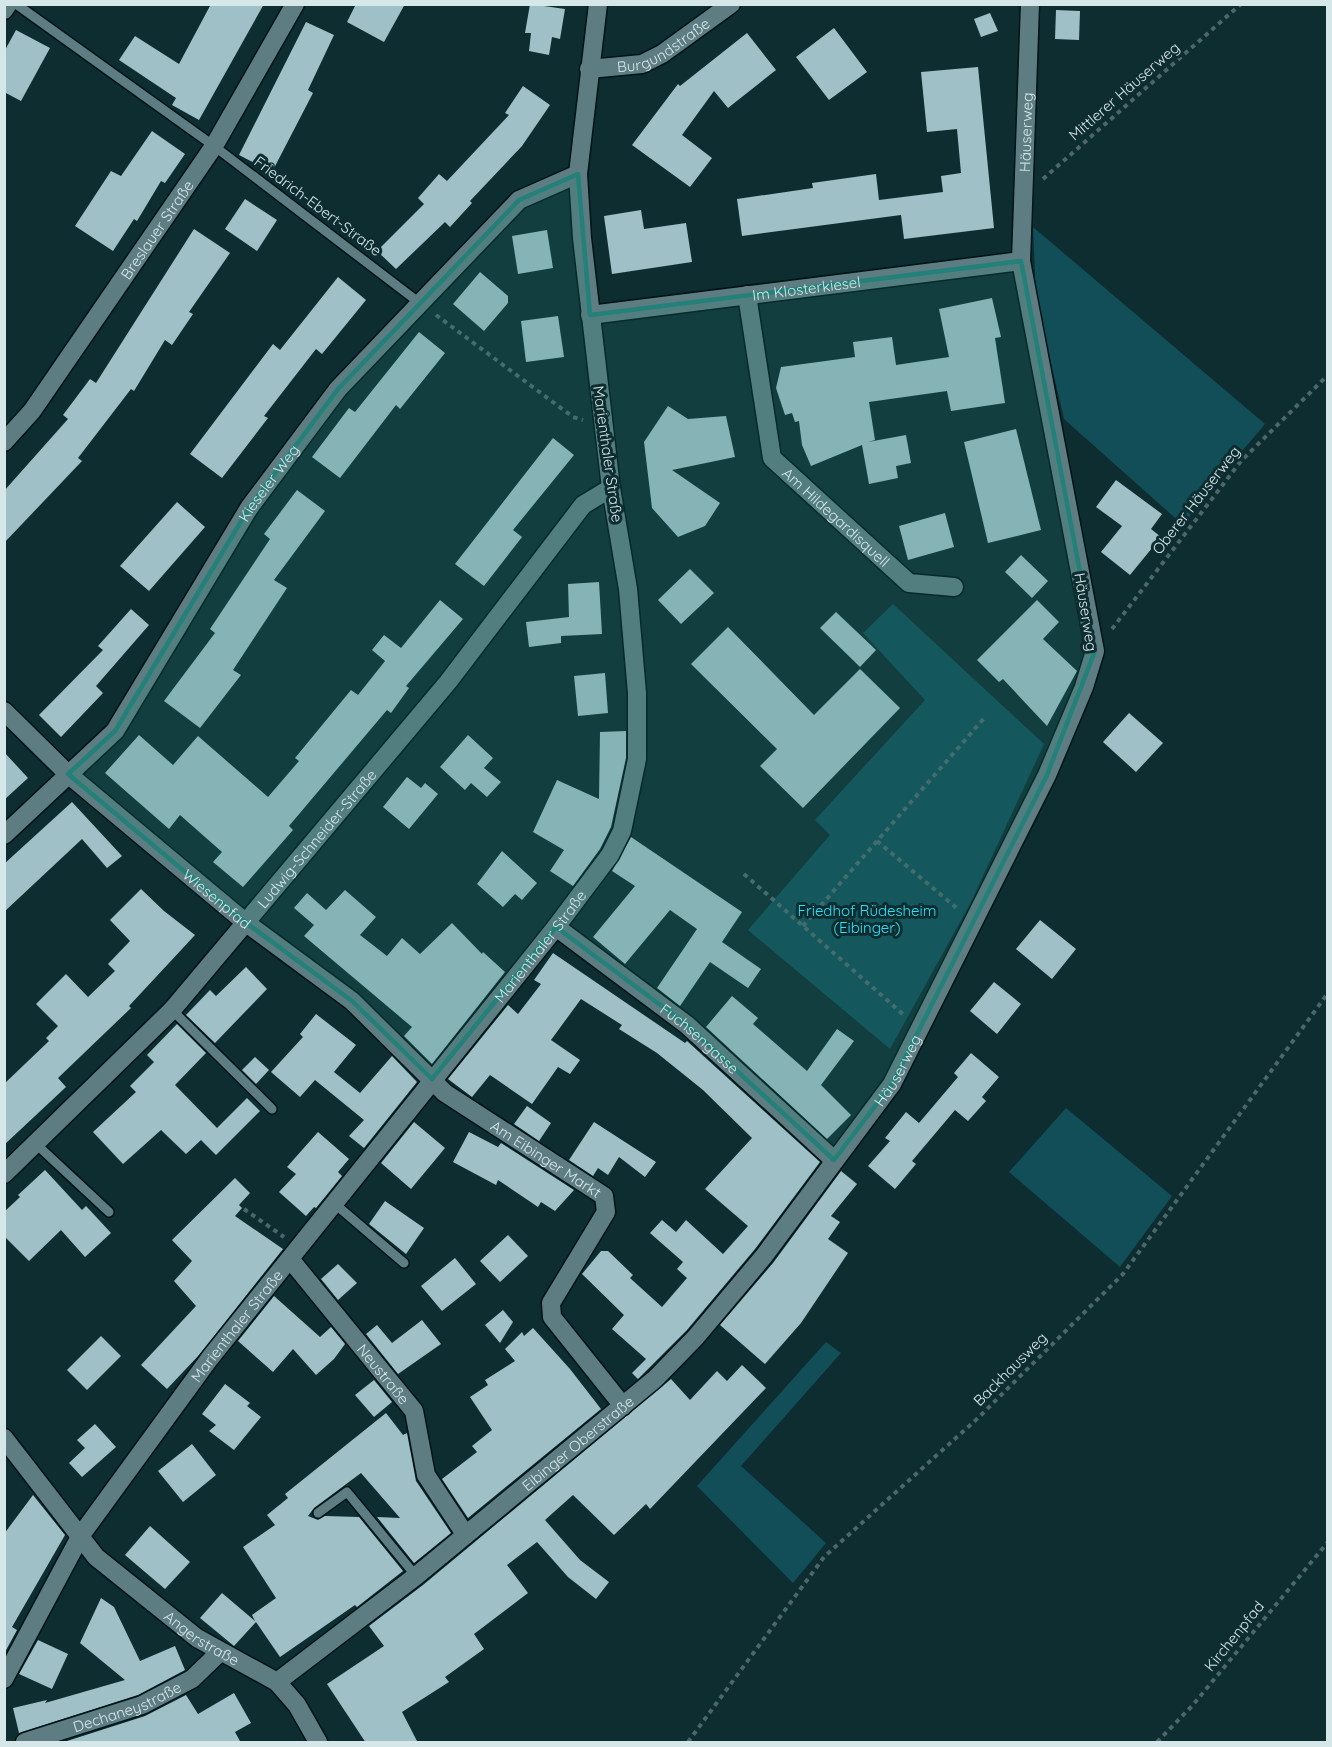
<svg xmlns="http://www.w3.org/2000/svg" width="1332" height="1747" viewBox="0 0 1332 1747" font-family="Quicksand,sans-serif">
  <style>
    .green { fill: #114e57 }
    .building { fill: #9fc0c6 }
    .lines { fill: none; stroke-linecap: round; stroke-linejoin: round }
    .lane-casing { stroke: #011417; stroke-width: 12 }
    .street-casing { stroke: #011417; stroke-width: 21 }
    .path { stroke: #4c676a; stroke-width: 4; stroke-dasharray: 4.5 4.5; stroke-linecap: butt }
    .lane { stroke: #5e7d83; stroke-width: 9 }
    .street { stroke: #5e7d83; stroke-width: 18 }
    .marked { fill: #23817a; fill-opacity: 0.2; stroke: #23817a; stroke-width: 4.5; stroke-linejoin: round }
    .labels { text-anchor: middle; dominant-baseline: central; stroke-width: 6; stroke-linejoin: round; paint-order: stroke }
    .street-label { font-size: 15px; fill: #d6e7ea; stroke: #0e2d31 }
    .park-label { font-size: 15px; fill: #24e5fd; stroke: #0e2d31 }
  </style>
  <rect width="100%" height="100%" fill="#0e2d31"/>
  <g class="green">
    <path d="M1033,227l232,197 -54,64 -28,37 -119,-106 -28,-120z"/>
    <path d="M893,604l151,140 -74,160 -80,145 -142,-119 82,-95 -15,-15 110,-120 -62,-67z"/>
    <path d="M1066,1108l106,88 -52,71 -111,-95z"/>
    <path d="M826,1342l15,11 -100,113 85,77 -33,40 -96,-97z"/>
  </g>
  <g class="building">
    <path d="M211,4h53l-65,116 -27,-15 4,-7 -57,-38 16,-24 44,28z"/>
    <path d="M356,4h49l-21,38 -37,-20z"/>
    <path d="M530,4l35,5 -5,30 -8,-2 -3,18 -20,-4 2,-18h-6z"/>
    <path d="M1056,10l24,1 -1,29 -24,-1z"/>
    <path d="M990,13l8,18 -17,6 -7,-18z"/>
    <path d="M306,22l28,13 -26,55 5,3 -41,79 -33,-17z"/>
    <path d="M834,28l33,44 -38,28 -33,-43z"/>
    <path d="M16,30l34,18 -29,53 -17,-9v-40z"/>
    <path d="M747,33l29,37 -48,38 -14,-17 -32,44 30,23 -22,29 -58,-42 46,-61 2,2z"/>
    <path d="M978,67l16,161 -90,11 -3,-24 -159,21 -5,-37 76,-11 -1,-5 64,-9 3,26 64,-8 -2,-16 20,-3 -4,-44 -30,3 -6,-60z"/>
    <path d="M523,86l27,19 -28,41 -52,55 2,2 -22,24 -5,-5 -49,47 -19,-18 47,-47 -6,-6 21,-24 8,7 62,-66 -4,-2z"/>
    <path d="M152,131l33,23 -20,29 -4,-2 -24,40 -3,-2 -21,32 -38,-25 36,-55 10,5z"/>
    <path d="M245,199l32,21 -20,31 -32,-22z"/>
    <path d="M641,210l3,19 42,-6 6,39 -80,12 -8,-58z"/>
    <path d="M194,229l36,24 -41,59 4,2 -21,31 -7,-5 -31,51 -3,-2 -53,69 4,3 -78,82v-52l64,-72 -5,-4 27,-36 6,4z"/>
    <path d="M547,230l6,38 -35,6 -6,-38z"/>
    <path d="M480,272l28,24v7l-24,28 -31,-27z"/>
    <path d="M338,277l28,23 -44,54 -6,-5 -52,67 4,2 -46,60 -32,-24 83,-110 7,6z"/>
    <path d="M992,298l9,39 -6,1 10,65 -54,8 -4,-20 -78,11 6,38 -7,2 38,-7 5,28 -15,3 2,12 -29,6 -7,-39 -51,21 -9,-21 -3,-24 -4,1 -3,-9 -7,2 -9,-27 5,-21 74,-10 -2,-15 39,-5 4,28 53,-8 -10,-48z"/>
    <path d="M558,316l6,41 -38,5 -5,-41z"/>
    <path d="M419,332l26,21 -45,56 -4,-4 -56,73 -28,-21 37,-49 6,4z"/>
    <path d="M668,406l20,13 38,-3 9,41 -63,13 48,33 -15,23 -27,11 -26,-29 -8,-66z"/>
    <path d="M1016,429l25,101 -53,13 -24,-101z"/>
    <path d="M553,438l21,17 -61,75 9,7 -38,49 -29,-22z"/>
    <path d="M1116,480l46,34 -11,15 10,8 -31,38 -29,-23 21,-26 -26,-19z"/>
    <path d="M297,490l28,21 -51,69 13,8 -54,82 8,5 -41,53 -36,-27 51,-68 -5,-4 60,-90 -6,-5z"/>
    <path d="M177,502l28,25 -56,64 -29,-25z"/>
    <path d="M945,513l9,34 -46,13 -9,-34z"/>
    <path d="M1021,555l27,26 -16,17 -27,-26z"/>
    <path d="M690,569l24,24 -33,31 -23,-24z"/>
    <path d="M599,582l3,52 -41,2v7l-32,4 -3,-25 43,-5 -1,-33z"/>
    <path d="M440,600l23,19 -57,67 3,2 -18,25 -4,-3 -98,116 4,4 -50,57 -30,-25 9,-10 -42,-37 -11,14 -64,-56 34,-38 34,30 25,-29 70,61 31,-36 -4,-3 56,-68 7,5 27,-34 -13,-11 12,-15 17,13z"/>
    <path d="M1037,600l22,22 -16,17 34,32 -30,55 -44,-47 -4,3 -22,-22z"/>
    <path d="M131,609l18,16 -53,61 7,7 -42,44 -22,-22 64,-65 -5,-4z"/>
    <path d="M836,612l40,38 -16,17 -40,-39z"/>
    <path d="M728,627l86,88 46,-46 40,39 -97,100 -43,-42 17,-17 -86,-85z"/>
    <path d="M605,673l3,40 -30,3 -4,-40z"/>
    <path d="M1129,713l34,30 -27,29 -33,-30z"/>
    <path d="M626,731v27l-15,69 -11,22 -27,37 -23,-15 14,-21 -31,-18 24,-52 42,19 1,-67z"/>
    <path d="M468,735l25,23 -9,10 17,14 -14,15 -16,-14 -6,7 -25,-23z"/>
    <path d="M4,752l24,26 -24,22z"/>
    <path d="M407,777l14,11 4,-5 13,11 -29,35 -26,-22z"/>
    <path d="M72,802l50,54 -15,12 -25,-29 -78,73v-48z"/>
    <path d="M631,837l111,75 -20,30 39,27 -13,19 -38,-26 -30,44 -23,-18 40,-59 -27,-19 -45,54 -32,-27 42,-51 -23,-15z"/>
    <path d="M502,851l35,32 -15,17 -7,-6 -12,13 -26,-23z"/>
    <path d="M141,889l23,22 31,24 -66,71 2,2 -73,70 8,9 -62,58v-61l45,-43 -3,-3 12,-12 -22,-22 30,-30 22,23 27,-26 -7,-7 22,-23 -20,-21z"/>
    <path d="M345,890l31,27 -16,18 27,21 15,-18 18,16 32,-31 30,31 1,-2 22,20 -73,92 -28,-28 8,-9 -108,-91 10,-11 -20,-17 13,-15 19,17z"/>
    <path d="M1040,920l36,29 -24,30 -36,-30z"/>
    <path d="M553,953l132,90 2,-2 133,121 -65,87 -68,81 -49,49 -6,-6 14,-14 -34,-30 12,-14 -42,-41 19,-23h7l25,24 -3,3 32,29 25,-29 -10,-9 6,-7 -33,-29 12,-13 14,12 10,-12 37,34 25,-28 -43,-37 47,-51 -49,-48 -46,-37 -38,-24 3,-4 -41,-26 -30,41 29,20 -10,14 -12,-7 -26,37 -42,-29 -18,22 -24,-18 60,-74 10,9 23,-30 -7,-4z"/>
    <path d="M246,967l21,22 -52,54 -29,-28 24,-25 6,6z"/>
    <path d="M994,982l27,22 -24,30 -27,-23z"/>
    <path d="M732,996l26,22 -5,6 54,47 30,-42 17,12 -33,44 30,30 -24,24 -121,-112z"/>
    <path d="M316,1014l40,31 -22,27 26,21 32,-37 25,26 -53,66 -15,-12 15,-16 -49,-40 -15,17 -29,-25 32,-35 -3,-3z"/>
    <path d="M177,1024l29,29 -31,32 42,43 30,-30 13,13 -44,44 -15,-15 -15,14 -25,-24 -38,34 -30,-32 43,-40 -6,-6 24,-24 -7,-7z"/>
    <path d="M971,1053l28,24 -17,20 4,4 -18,20 -13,-11 -43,51 4,3 -21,25 -27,-23 22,-25 -5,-3 21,-26 13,11 39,-46 -4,-4z"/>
    <path d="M255,1057l14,13 -13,14 -14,-14z"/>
    <path d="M527,1106l24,17 -12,18 -25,-17z"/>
    <path d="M414,1122l31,26 -34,41 -30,-26z"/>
    <path d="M594,1122l62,40 -11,15 -26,-20 -11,18 -10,-7 -5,8 -24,-16z"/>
    <path d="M318,1132l31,27 -11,13 4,4 -26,32 -2,-1 -8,9 -27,-24 17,-18 -9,-7z"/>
    <path d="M469,1132l29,15 3,-4 73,47 -19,21 -14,-9 -3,5 -40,-27 -2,5 -43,-23z"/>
    <path d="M45,1170l37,40 4,-4 25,27 -26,24 -24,-27 -32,31 -25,-25v-24l16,-15 -2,-2z"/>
    <path d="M841,1171l16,13 -26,32 9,6 -12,17 20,14 -47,70 -36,41 -45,-39 53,-62z"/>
    <path d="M235,1178l15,15 -11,12 3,3 -7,8 48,33 -84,106 -32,34 -26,-24 55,-59 -22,-25 18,-20 -20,-21z"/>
    <path d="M385,1201l39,27 -18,26 -37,-30z"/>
    <path d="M508,1235l20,21 -28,26 -20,-21z"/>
    <path d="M455,1258l21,26 -34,27 -21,-25z"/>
    <path d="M338,1264l19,19 -19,17 -17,-21z"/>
    <path d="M274,1296l46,41 11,-10 14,17 -11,15 -18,16 -23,-26 -20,23 -35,-31z"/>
    <path d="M503,1310l10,12 -13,21 -15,-18z"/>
    <path d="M422,1320l19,24 -43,30 -32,-40 11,-9 15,18z"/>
    <path d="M533,1328l37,41 31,40 -133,109 -26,-39 35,-27 -5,-6 20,-16 -22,-33 18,-12 -3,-5 30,-19 -10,-12 17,-17 2,4z"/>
    <path d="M101,1336l20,20 -34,34 -20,-20z"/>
    <path d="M742,1365l24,23 -116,121 -4,-5 -32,31 -41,-40 -28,25 35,40 29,22 -13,17 -28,-22 -31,-35 -30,23 21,28 -54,41 10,15 -39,28 4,5 -47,30 16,31h-52l-39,-59 57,-38 -15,-20 54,-41 248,-206 19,21 27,-29 10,10z"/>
    <path d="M374,1380l18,22 -18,15 -19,-22z"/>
    <path d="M225,1384l25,19 -3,3 14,11 -27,33 -25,-19 7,-6 -14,-11z"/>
    <path d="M386,1413l17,22 4,-2 9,48 35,52 -37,30 -37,-46 23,1 -39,-45 -47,35 -6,8 10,4 7,-4 34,1 44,54 -46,36 -2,-2 -75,52 -24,-35 -22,24 -34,-28 22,-25 33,28 -3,-6 24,-17 -33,-51 32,-22 -8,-10 21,-17 -3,-4z"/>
    <path d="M95,1424l21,23 -34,30 -13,-14 16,-15 -8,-8z"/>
    <path d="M192,1444l24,31 -33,27 -25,-31z"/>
    <path d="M33,1495l32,40 -53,92 5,3 -13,24v-120z"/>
    <path d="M150,1526l40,36 -25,27 -40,-34z"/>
    <path d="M101,1598l13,9 26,54 35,-15 10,24 -47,25 -119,38 -6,-25 34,-8 -2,3 80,-23 -45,-37z"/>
    <path d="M38,1640l30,14 -16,35 -33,-15z"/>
    <path d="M234,1693l17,30 -16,9 6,11 -174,-2 78,-25 41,-21 12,19z"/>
  </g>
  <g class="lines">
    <defs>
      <g id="lane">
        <path d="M16,4l198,142 207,158"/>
        <path d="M172,1010l100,99"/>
        <path d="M36,1144l73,68"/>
        <path d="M335,1204l69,59"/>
        <path d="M318,1513l29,-21 69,84"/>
      </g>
      <g id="street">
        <path d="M4,10l4,-6"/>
        <path id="s1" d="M589,69l53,-5 20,-10 69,-50"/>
        <path id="s2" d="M747,295l25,163 137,125 45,4"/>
        <path id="s3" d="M590,315l431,-54"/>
        <path id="s4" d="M4,442l28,-31 182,-265 81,-142"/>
        <path id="s5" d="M4,711l64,63 177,148 107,79 93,92 159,103 2,16 -55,91 1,14 71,89"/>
        <path id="s6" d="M4,835l111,-104 134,-223 89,-119 181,-189 59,-26"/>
        <path id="s7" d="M556,927l131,98 147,135"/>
        <path id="s8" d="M4,1174l168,-164 276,-328 135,-177 28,-17"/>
        <path id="s9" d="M290,1259l124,152 12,64 39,59"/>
        <path id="s10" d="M4,1438l92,119 101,81 80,44 20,23 21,37"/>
        <path id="s11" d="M4,1679l77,-144 129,-177 346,-431 54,-72 12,-24 15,-72v-66l-9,-104 -17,-101 -29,-250 -4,-64 20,-170"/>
        <path id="s12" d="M277,1682l139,-106 239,-197 40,-41 69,-82 128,-172 155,-309 37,-88 11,-36 -74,-390 9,-257"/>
        <path id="s13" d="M25,1742l117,-37 50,-26 28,-27"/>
      </g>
    </defs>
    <use href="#lane" class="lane-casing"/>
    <use href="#street" class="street-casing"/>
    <g class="path">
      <path d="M1043,179l198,-175"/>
      <path d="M436,315l137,102 10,3"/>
      <path d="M1112,629l129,-168 87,-86"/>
      <path d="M877,841l82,69"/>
      <path d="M744,874l161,142"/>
      <path d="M803,926l183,-210"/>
      <path d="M244,1209l40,28"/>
      <path d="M688,1742l136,-185 154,-139 145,-144 205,-281"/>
      <path d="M1157,1742l35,-36 136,-164"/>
    </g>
    <use href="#lane" class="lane"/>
    <use href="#street" class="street"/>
  </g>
  <path class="marked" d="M578,174l12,141 431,-54 74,390 -48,124 -155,309 -58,76 -147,-135 -131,-98 -124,152 -80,-78 -107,-79 -177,-148 47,-43 134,-223 89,-119 181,-189z"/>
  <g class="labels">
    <g class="street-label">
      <text stroke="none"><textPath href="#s1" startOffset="80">Burgundstraße</textPath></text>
      <text transform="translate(1124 91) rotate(-41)">Mittlerer Häuserweg</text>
      <text stroke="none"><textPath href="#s12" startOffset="1868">Häuserweg</textPath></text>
      <text transform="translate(318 206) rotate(37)">Friedrich-Ebert-Straße</text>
      <text stroke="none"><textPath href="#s4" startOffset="262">Breslauer Straße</textPath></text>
      <text stroke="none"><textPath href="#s3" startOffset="218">Im Klosterkiesel</textPath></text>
      <text transform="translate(608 454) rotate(82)">Marienthaler Straße</text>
      <text stroke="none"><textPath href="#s6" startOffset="444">Kieseler Weg</textPath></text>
      <text transform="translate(1196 500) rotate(-52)">Oberer Häuserweg</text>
      <text stroke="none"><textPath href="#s2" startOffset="252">Am Hildegardisquell</textPath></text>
      <text transform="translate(1086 612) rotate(81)">Häuserweg</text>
      <text stroke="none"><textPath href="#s8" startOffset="459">Ludwig-Schneider-Straße</textPath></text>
      <text stroke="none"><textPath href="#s5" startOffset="284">Wiesenpfad</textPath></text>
      <text stroke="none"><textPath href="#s11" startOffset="910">Marienthaler Straße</textPath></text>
      <text stroke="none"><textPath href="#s7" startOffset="182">Fuchsengasse</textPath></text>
      <text stroke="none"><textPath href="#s12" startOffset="878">Häuserweg</textPath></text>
      <text stroke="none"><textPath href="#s5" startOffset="705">Am Eibinger Markt</textPath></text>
      <text stroke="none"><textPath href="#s11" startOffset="424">Marienthaler Straße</textPath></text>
      <text transform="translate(1010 1369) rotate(-45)">Backhausweg</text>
      <text stroke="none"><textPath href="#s9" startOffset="148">Neustraße</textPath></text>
      <text stroke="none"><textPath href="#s12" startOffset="384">Eibinger Oberstraße</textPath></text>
      <text transform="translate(1234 1636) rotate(-51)">Kirchenpfad</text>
      <text stroke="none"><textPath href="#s10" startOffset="284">Angerstraße</textPath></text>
      <text stroke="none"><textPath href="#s13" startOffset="108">Dechaneystraße</textPath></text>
    </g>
    <g class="park-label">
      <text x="867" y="910">Friedhof Rüdesheim<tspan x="867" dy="17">(Eibinger)</tspan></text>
    </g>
  </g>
  <rect width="1332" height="1747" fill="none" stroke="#d6e7ea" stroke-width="12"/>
</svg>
